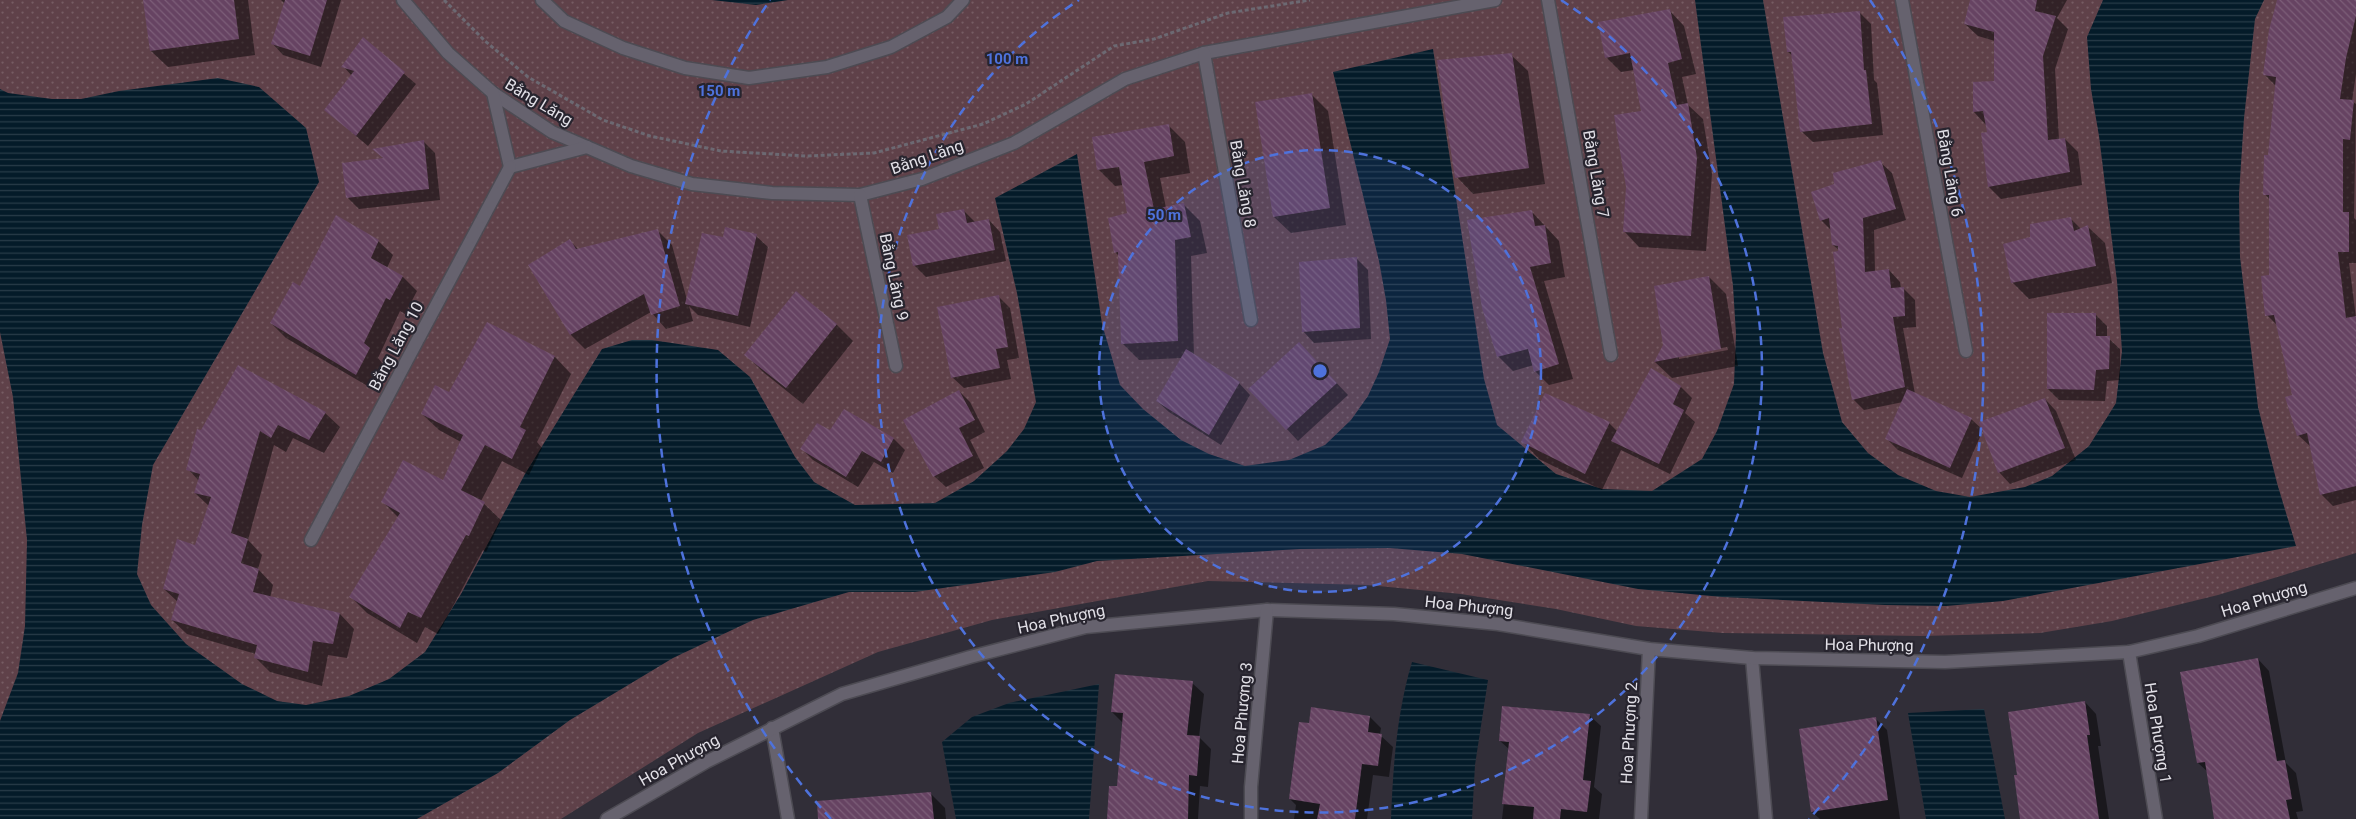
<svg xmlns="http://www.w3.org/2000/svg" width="2356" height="819" viewBox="0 0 2356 819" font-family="Roboto,sans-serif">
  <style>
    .grass { fill: url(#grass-dots) }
    .water { fill: url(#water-rules) }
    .shadow { fill: #0007; fill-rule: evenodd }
    .building { fill: url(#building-back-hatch) }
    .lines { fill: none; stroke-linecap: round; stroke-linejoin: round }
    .minor-casing { stroke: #4d4b53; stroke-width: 15 }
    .path { stroke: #6c6972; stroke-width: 3; stroke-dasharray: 4 2.5; stroke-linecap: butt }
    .minor { stroke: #66626e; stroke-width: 12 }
    .ring { fill: none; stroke: #4e72dc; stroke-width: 2.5; stroke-dasharray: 9 6 }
    .labels { text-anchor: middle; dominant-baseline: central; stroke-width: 4.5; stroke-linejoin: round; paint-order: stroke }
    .street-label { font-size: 16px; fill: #e2e0e7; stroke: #27242e }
    .centre { fill: #4e72dc; stroke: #27242e; stroke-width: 2.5 }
    .ring-label { font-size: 15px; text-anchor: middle; font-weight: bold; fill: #4e72dc; stroke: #27242e; stroke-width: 4.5; stroke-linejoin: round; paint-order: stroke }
  </style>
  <defs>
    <pattern id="grass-dots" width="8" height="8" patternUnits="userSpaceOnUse" patternTransform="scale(1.25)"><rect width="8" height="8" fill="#5f4149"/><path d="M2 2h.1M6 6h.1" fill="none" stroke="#765c63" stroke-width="1.8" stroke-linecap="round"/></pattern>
    <pattern id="water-rules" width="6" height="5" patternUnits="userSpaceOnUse" patternTransform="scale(1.25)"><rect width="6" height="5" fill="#041b29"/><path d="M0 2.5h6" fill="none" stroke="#283c48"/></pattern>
    <pattern id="building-back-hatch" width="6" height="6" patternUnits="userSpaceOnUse" patternTransform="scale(1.25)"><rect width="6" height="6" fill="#664362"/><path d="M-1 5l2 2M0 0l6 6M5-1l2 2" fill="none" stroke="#7c5e78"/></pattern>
  </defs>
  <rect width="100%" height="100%" fill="#312e38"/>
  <path class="grass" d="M0,0h2356v553l-138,42 -106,26 -72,12 -119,3 -198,-3 -87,-7 -80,-17 -95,-15 -93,-9 -160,-4 -216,39 -114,32 -180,81 -137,86h-561z"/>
  <g class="water">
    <path d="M712,0h76l-32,5z"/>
    <path d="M1695,0h68l60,353 19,69 26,31 30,22 38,16 34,6 55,-10 27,-11 37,-30 27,-43 6,-52 -5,-70 -18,-145 -8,-47 -4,-52 16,-37h161l-9,19 -11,99 -5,76 1,63 18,150 19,76 19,63 -293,55 -57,5 -61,-1 -163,-8 -84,-8 -176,-35 -72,-6 -90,1 -203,12 -42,11 -140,20h-66l-96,28 -80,38 -103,62 -72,53 -81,46h-417v-98l18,-48 7,-47 2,-86 -14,-143 -13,-65v-243l8,4 44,6h29l38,-8 99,-13 41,9 47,41 13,54 -166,283 -11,60 -5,49 14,31 35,39 56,40 35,17 29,4 43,-9 40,-17 36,-27 36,-58 64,-120 77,-125 30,-9h20l66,10 32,27 45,80 19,25 41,23 80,-2 39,-22 33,-30 17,-22 12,-27 -19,-109 -22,-95 82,-44 25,170 18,61 23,24 38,31 28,14 36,12 44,-6 36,-15 26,-25 17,-24 11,-24 11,-33 -4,-39 -7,-39 -46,-189 100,-23 51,330 13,46 59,49 46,15 50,2 50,-32 15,-28 17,-47 2,-50 -3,-48z"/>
    <path d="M1412,662l76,18 -13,85 -3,54h-81c2,-53 6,-107 21,-157z"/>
    <path d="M1099,684l-10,135h-133l-14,-77 30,-25 37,-14z"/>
    <path d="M1984,709l21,110h-79l-18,-106z"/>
  </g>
  <g class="shadow">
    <path d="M144,0h104l7,55 -87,12 -17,-16z"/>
    <path d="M281,0h60l-20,67 -38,-12 -11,-12 13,-39z"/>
    <path d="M1971,0h96l-10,18 11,11 -13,40 4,71 6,-1 13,13 4,33 -81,14 -12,-12v-55l-3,-7 -12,-13v-29l21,-1v-41l-17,-5 -13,-12z"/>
    <path d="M2278,0h67l11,3v71l-4,27 4,3 -2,114 2,2v43h-7l7,55v182l-23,6 -12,-12 -11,-48 -12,-11 -5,-39 -15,-70 -11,-11 3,-39v-76l-5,-6 11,-108 -12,-12z"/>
    <path d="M1669,10l15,16 12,48 -14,3 6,28 15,14 9,55 -6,77 -67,-4 -15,-16 19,-119 -9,-42 -13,2 -15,-15z"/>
    <path d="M1859,12l12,12 3,56 3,3 6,52 -70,7 -12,-11 -8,-75 -5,-4z"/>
    <path d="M363,39l53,45 -48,62 -43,-36 27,-34 -9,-10z"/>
    <path d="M1511,55l17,16 17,113 -72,10 -16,-17 -19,-116z"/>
    <path d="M1311,94l17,17 18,114 -55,8 -17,-16z"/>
    <path d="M1168,125l17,17 5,31 -30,5 6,30 18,-3 16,16 7,32 -16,3 3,100 45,27 11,12 -29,50 -52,-33 -12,-11 25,-43 -43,2 -17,-17 -2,-86 -5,-5 13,-38 -5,-29 -8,1 -17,-17z"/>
    <path d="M424,142l11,11 5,47 -81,9 -11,-11 36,-39 -9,-9z"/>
    <path d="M1880,162l12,11 14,47 -32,10 1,42 14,-2 11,12 1,7 2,-1 12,12 1,27 -13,1 12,66 56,25 12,11 -21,48 -64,-28 -11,-11 16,-37 -39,8 -11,-11 -10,-70 -2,-77 -8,-7 -1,-14 -11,-11 15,-35z"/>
    <path d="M963,210l12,12 14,-2 11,12 6,29 -80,16 -12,-12 26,-35z"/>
    <path d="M1532,212l27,29 6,36 -21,4 29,98 -24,6 -14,-14 -1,-6 -21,6 -15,-15z"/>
    <path d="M2070,218l11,11 7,-2 17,16 7,40 -83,16 -17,-17 20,-44z"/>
    <path d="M658,231l14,14 15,55 37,-61 32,-3 12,11 -18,80 -52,-12 -9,-9 4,15 -27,8 -15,-17 -66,37 -14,-14 -41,-70 40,-24 9,9z"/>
    <path d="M378,241l15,14 -6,13 16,9 14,14 -12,23 -5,-3 -22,47 5,6 -12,24 -85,-50 -15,-15 30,-35z"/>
    <path d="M1357,259l11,11 3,69 -57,4 -11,-12z"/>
    <path d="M1709,277l17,17 12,72 -66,12 -17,-16zM1727,347l1,3 -49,9v-3z"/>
    <path d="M796,292l41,33 16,16 -50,63 -40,-32 -17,-17z"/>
    <path d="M999,297l11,11 9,50 -12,2 4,19 -47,9 -12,-11z"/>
    <path d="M2096,315l11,11v11l13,12v31l-13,1 -2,20 -46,-1 -11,-11z"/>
    <path d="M487,323l68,34 16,17 -34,68 5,6 -13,27 -27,-14 -21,40 20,19 -15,32 -3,-2 -45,84 -13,-7 -8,16 -50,-30 -16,-16 48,-79 -16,-16 61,-20 17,-40 -22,-12 -17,-16 28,-21z"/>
    <path d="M1310,355l38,40 -50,46 -48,-52z"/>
    <path d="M1681,387l11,11 -7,15 10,9 -25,52 -49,-24 -19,40 -63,-31 -16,-17 86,-19 9,9z"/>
    <path d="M959,391l11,11 15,30 -15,8 14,28 -38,19 -12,-11z"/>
    <path d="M2045,399l11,12 20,49 -66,24 -11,-12z"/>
    <path d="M845,411l49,28 11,11 -12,23 -19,-11 -16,25 -45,-27 -11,-11 29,-17z"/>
    <path d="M325,413l15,14 -16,26 -31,-15 -7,14 -12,-7 -26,95 14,15 -4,14 15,16 -3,13 70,16 14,15 -7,29 -19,-3 -6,31 -52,-14 -15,-15 1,-3 -69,-20 -15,-14 6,-18 -14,-13 32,-42 13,-41 -14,-13 4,-12 -11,-12 10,-38z"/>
    <path d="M2258,659l11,12 17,92 10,10 7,38 -7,1 2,7h-83l-7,-47 -10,-9z"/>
    <path d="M1192,683l12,11 -5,43 12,12 -3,38 -8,-1 -2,33h-90l10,-32 5,-64 -11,-11z"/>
    <path d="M2085,702l11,12 5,32h-3l11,73h-80l-11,-43z"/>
    <path d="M1312,709l58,8 11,11 -1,7 13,12 -4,30 -16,-2 -6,44h-73l2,-14 -6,-6 20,-74z"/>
    <path d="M1589,715l12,11 -7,61 8,7 -3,25h-97l8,-69 -10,-9z"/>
    <path d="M1876,719l11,11 13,89h-80l-8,-7z"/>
    <path d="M931,794l14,14 1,11h-88z"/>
  </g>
  <g class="building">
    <path d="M143,0h91l5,39 -89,12z"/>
    <path d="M285,0h42l-17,56 -39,-12z"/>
    <path d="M1970,0h67l-2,11 21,5 -13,40 5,84 17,-2 5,34 -82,15 -7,-54 6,-1 -4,-21 -10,1v-30l21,-1v-49l-30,-8z"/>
    <path d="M2277,0h79v16l-10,42 -6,41 14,1 -4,40 -7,-1v73h6v40h-11l8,66 10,-2v170l-36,9 -13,-62 -10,3 -12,-39 7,-2 -18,-80 -9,1 -4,-40 8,-1v-80h-6l1,-40h4l8,-78 -13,-2 6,-45z"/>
    <path d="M1670,9l12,50 -14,4 9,42 11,-2 9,55 -6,78 -68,-4 3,-45 -12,-72 27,-4 -11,-58 -25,5 -7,-36z"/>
    <path d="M1860,11l4,59h2l6,54 -72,8 -9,-80h-4l-4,-35z"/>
    <path d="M363,37l42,35 -49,64 -32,-26 30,-39 -13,-4z"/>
    <path d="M1512,53l17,115 -74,10 -18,-118z"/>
    <path d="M1312,93l18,115 -57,9 -18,-115z"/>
    <path d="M1169,124l5,32 -30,6 10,47 30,-6 7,34 -16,3 3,101 -57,3 -3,-92 -4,1 -6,-35 19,-5 -8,-46 -22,3 -5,-33z"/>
    <path d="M424,140l5,49 -83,9 -4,-35 41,-5 -11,-9z"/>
    <path d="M1881,160l15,49 -33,9 2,54 24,-3 2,19 13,-1 1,29 -12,1 12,70 -53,13 -13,-72h3l-9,-76 5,-1v-5l-6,-1 -3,-27 -9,3 -9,-29 23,-8 -1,-11z"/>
    <path d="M964,209l3,14 22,-4 6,31 -82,16 -6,-31 32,-6 -3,-15z"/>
    <path d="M1532,210l3,16 10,-1 6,38 -21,4 29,97 -25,8 -6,-23 -31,8 -15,-49 -15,-88z"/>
    <path d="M336,215l43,25 -8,18 32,18 -13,24 -4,-2 -22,45 6,5 -14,27 -86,-52 23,-41 7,4z"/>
    <path d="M2071,217l3,14 14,-6 8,41 -85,17 -8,-39 27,-7v-13z"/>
    <path d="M725,227l32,7 -19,82 -53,-12 17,-71 21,4z"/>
    <path d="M658,229l22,77 -29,9 -7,-21 -74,41 -42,-70 42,-26 6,10z"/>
    <path d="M1357,257l3,71 -58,4 -3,-70z"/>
    <path d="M1709,276l12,73 -67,13 9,-17 -9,-59z"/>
    <path d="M796,291l41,33 -51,64 -42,-33z"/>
    <path d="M999,295l9,52 -12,2 4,19 -49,10 -14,-71z"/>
    <path d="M2047,313h49v23h14l-1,33 -13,1 -2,20 -47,-1z"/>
    <path d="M487,322l68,34 -35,71 6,3 -14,29 -27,-14 -24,45 24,12 -16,34 -3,-1 -45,83 -13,-6 -8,16 -51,-31 51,-84 -19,-11 22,-42 40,20 20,-45 -42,-21 14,-29 14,7z"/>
    <path d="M1299,342l38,41 -51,47 -38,-41z"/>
    <path d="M1186,349l54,33 -31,53 -53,-34z"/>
    <path d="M238,365l88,47 -17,28 -31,-15 -7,13 -11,-7 -29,102 17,6 -7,24 18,6 -6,23 87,21 -7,31 -20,-3 -5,31 -54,-14 3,-13 -86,-25 8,-26 -16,-5 14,-50 18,6 16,-48 -17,-4 6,-19 -14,-4 11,-41 4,1z"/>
    <path d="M1651,368l30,18 -8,18 11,6 -25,54 -48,-23z"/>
    <path d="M1907,389l65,29 -22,50 -65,-29z"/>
    <path d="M959,390l16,30 -16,8 14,28 -40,21 -30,-57z"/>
    <path d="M1545,393l65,29 -25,52 -64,-32z"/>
    <path d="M2045,398l20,50 -67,25 -19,-51z"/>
    <path d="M844,409l50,29 -13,24 -19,-11 -16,26 -46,-28 17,-26 13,7z"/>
    <path d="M2258,658l19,103 8,-1 7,39 -6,1 4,19h-76l-9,-57 -8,1 -17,-91z"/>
    <path d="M1115,674l78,7 -6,54 13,1 -3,40 -8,-1 -1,44h-81l2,-33h8l6,-73 -12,-1z"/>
    <path d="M2085,701l5,34h-3l12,84h-79l-6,-44h3l-9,-63z"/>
    <path d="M1502,706l88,8 -7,66 8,1 -4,31 -26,-3 -1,10h-27l1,-12 -32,-3 7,-62 -10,-1z"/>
    <path d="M1311,707l59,9 -2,16 14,2 -4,32 -16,-2 -7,55h-38l3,-15 -31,-5 10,-77 10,1z"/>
    <path d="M1876,717l12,83 -77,12 -12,-83z"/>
    <path d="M931,792l3,27h-116l-1,-18z"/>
  </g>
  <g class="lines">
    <defs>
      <g id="minor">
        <path d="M403,0l45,53 45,40 59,39 35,15 44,19 61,18 80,9 88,2 62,-16 92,-36 111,-64 79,-26 291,-53"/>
        <path d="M542,0l22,21 59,27 62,20 64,10 78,-11 64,-20 56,-30 16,-17"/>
        <path d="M1548,0l63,355"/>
        <path d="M1902,0l64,351"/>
        <path d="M1204,53l47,267"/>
        <path d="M493,93l17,74"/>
        <path d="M510,167l77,-20"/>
        <path d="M860,195l36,171"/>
        <path d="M311,540l199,-373"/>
        <path d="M2129,652l27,167"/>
        <path d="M1752,658l14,161"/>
        <path d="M772,728l16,91"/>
        <path d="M607,819l99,-57 136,-68 128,-37 116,-30 181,-17 127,4 104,10 151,25 103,9 193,4 184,-10 69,-16 158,-48"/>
        <path d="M1251,819v-32l16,-177"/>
        <path d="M1641,819l8,-170"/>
      </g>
    </defs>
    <use href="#minor" class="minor-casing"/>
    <path class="path" d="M444,0l41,41 43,36 75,43 47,16 71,15 85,5 68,-3 109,-29 43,-20 88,-58 40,-7 74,-26 82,-13"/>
    <use href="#minor" class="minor"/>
  </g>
  <circle cx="1320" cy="371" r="221" fill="#4e72dc" fill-opacity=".12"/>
  <g class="ring">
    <circle cx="1320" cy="371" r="221"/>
    <path d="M1561 0A442 442 0 1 1 1079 0"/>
    <path d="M831 819A663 663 0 0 1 770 0M1870 0A663 663 0 0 1 1809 819"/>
  </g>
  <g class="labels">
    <g class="street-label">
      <text transform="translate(539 102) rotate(31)">Bằng Lăng</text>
      <text transform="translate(927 157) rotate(-19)">Bằng Lăng</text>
      <text transform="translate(1950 173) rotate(80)">Bằng Lăng 6</text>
      <text transform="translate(1596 174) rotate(80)">Bằng Lăng 7</text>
      <text transform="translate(1243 184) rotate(80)">Bằng Lăng 8</text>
      <text transform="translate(894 277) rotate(78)">Bằng Lăng 9</text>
      <text transform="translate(396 346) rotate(-62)">Bằng Lăng 10</text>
      <text transform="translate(2264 599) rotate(-17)">Hoa Phượng</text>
      <text transform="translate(1469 606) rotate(6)">Hoa Phượng</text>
      <text transform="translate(1061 619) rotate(-12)">Hoa Phượng</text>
      <text transform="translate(1869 645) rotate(1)">Hoa Phượng</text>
      <text transform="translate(1242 713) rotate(-85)">Hoa Phượng 3</text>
      <text transform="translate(1629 733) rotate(-87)">Hoa Phượng 2</text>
      <text transform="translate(2158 733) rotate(81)">Hoa Phượng 1</text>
      <text transform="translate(679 760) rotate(-29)">Hoa Phượng</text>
    </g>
  </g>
  <circle cx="1320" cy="371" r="8" class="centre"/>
  <g class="ring-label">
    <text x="1007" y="64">100 m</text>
    <text x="719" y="96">150 m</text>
    <text x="1164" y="220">50 m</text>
  </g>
</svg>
